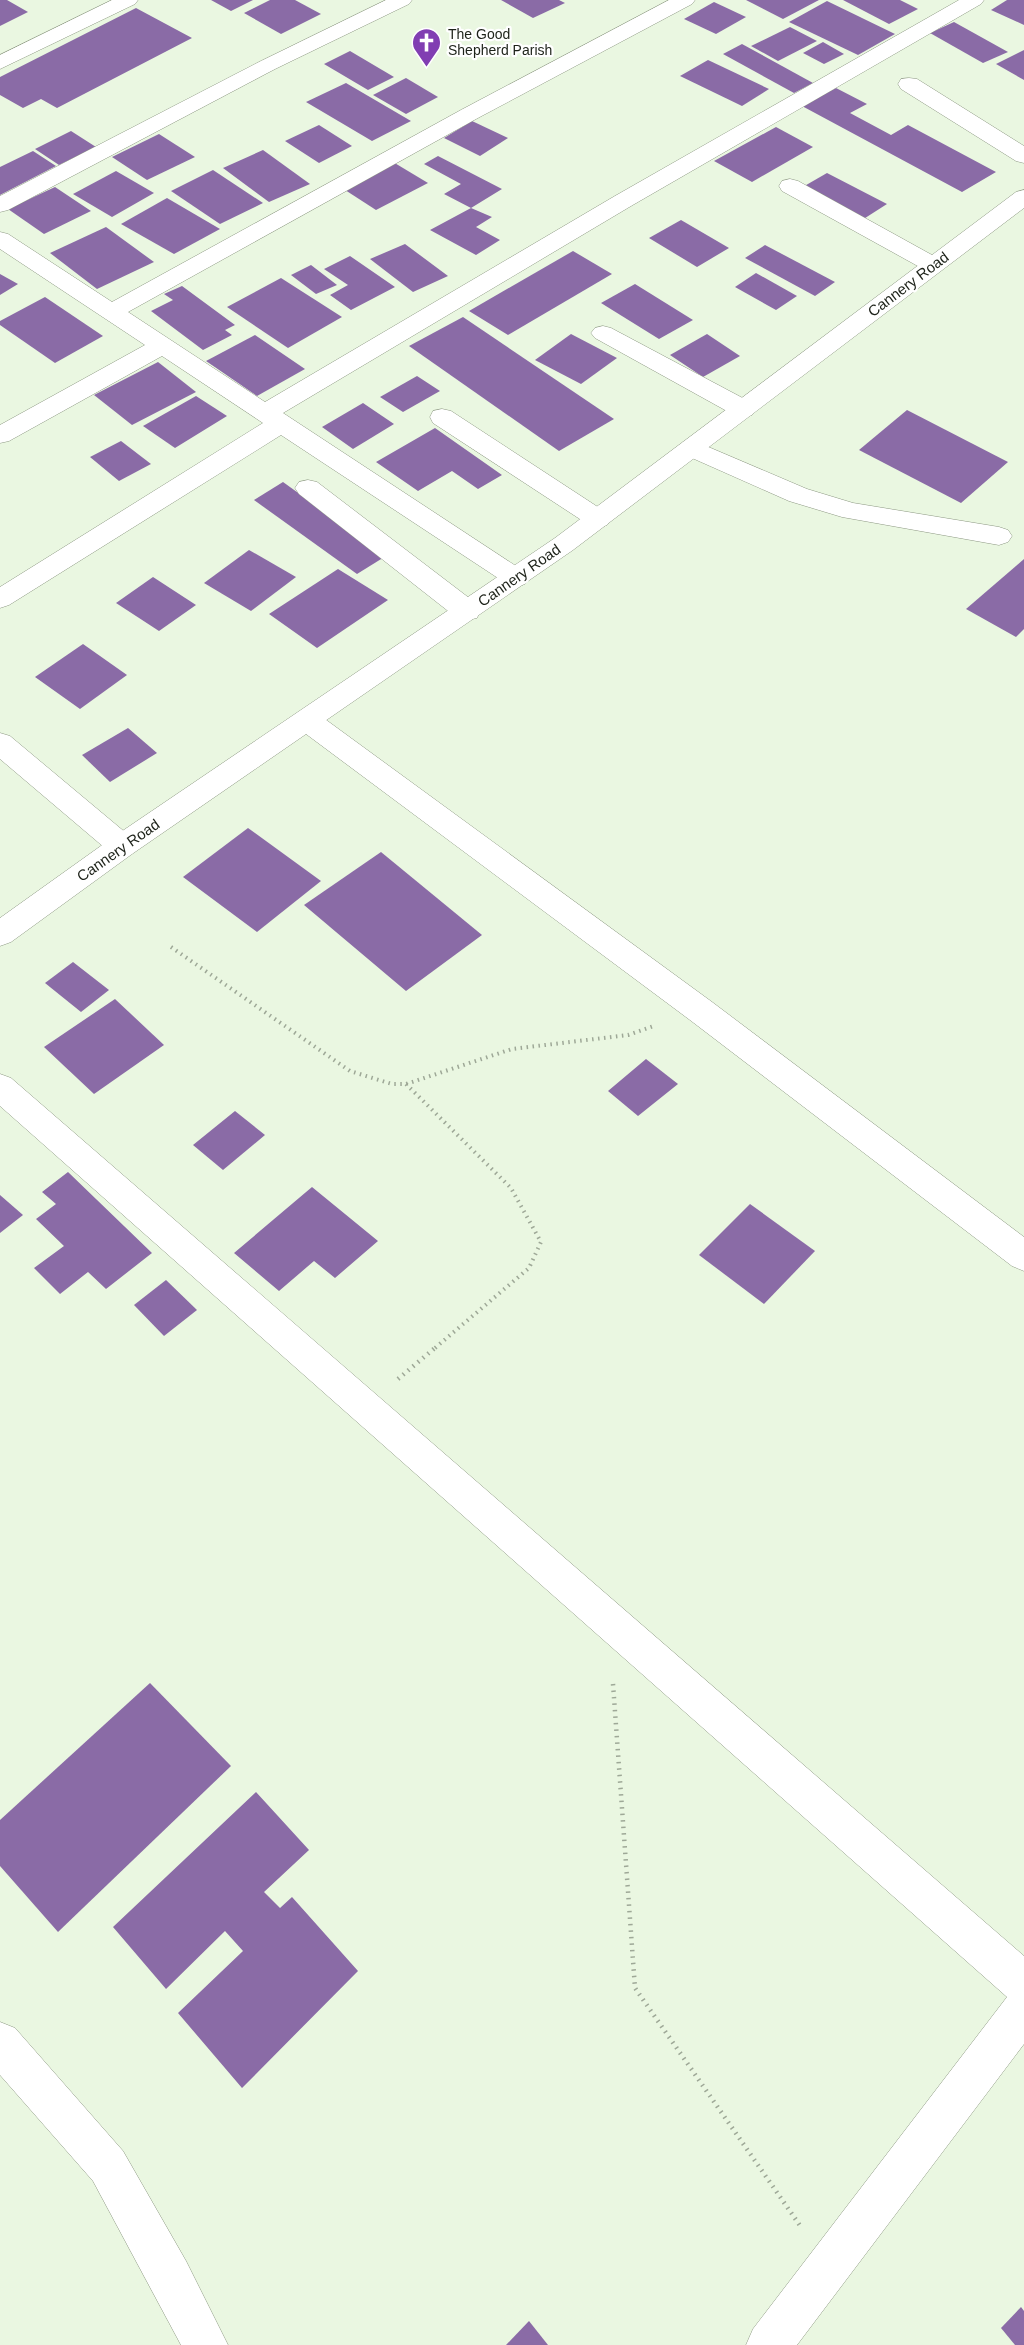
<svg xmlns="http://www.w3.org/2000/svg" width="1024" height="2345" viewBox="0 0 1024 2345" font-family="Helvetica,sans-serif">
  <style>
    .building { fill: #8a6ba6 }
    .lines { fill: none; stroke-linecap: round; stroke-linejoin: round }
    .minor-casing { stroke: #8d9883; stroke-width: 1 }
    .major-casing { stroke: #8d9883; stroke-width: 1 }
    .path-far1 { stroke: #9ea897; stroke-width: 4; stroke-dasharray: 1.5 4.5; stroke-linecap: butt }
    .path { stroke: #9ea897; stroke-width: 4.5; stroke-dasharray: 1.5 5; stroke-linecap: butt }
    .minor { fill: #fff; fill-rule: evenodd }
    .major { fill: #fff; fill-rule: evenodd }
    .labels { text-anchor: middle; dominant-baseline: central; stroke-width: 4.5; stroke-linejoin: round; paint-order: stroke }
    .far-poi-label { font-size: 14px; fill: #1d2219; stroke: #fff; text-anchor: start }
    .street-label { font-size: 15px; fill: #1d2219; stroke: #fff }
  </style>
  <rect width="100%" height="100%" fill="#eaf7e1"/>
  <g class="building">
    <path d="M0,0h7l21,12 -28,14z"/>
    <path d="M211,0h42l-22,11z"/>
    <path d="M270,0h25l26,14 -40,20 -37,-21z"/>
    <path d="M501,0h58l6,3 -32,15z"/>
    <path d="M746,0h73l-36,19z"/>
    <path d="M843,0h57l18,9 -29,15z"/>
    <path d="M1007,0h17v25l-33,-15z"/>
    <path d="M827,1l68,33 -37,21 -69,-33z"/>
    <path d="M714,2l32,15 -30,17 -32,-15z"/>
    <path d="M136,8l56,30 -135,70 -16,-9 -18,9 -23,-13v-18z"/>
    <path d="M954,22l54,30 -25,11 -53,-30z"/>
    <path d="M790,27l27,14 -39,20 -27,-15z"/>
    <path d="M823,42l21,12 -20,10 -21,-11z"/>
    <path d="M742,44l71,39 -19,10 -71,-39z"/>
    <path d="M1024,50v30l-28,-16z"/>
    <path d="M350,51l44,26 -26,13 -44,-26z"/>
    <path d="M708,60l61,29 -27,17 -62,-30z"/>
    <path d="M406,78l32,19 -32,17 -33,-19z"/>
    <path d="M346,83l65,38 -39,20 -66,-39z"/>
    <path d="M836,88l31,16 -17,9 41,22 17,-10 88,47 -34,20 -160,-86z"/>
    <path d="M472,121l36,17 -28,18 -36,-18z"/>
    <path d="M319,125l33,21 -33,17 -34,-22z"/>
    <path d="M776,127l37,20 -61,35 -38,-21z"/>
    <path d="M71,131l25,16 -37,18 -24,-16z"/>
    <path d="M159,134l36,23 -48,23 -35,-23z"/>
    <path d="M263,150l47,34 -41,18 -46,-34z"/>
    <path d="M33,151l23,15 -56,29v-28z"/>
    <path d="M438,156l64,33 -31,19 -27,-14 17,-10 -37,-20z"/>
    <path d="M393,162l35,21 -52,27 -34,-22z"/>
    <path d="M213,170l50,33 -43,21 -49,-33z"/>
    <path d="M116,171l38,22 -42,24 -39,-23z"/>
    <path d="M827,173l60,31 -25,16 -61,-32z"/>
    <path d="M55,187l36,24 -47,23 -36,-25z"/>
    <path d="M167,198l53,31 -46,25 -53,-30z"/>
    <path d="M471,208l21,9 -16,10 24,13 -24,15 -46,-25z"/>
    <path d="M681,220l48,28 -32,19 -48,-29z"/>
    <path d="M106,227l48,35 -57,27 -47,-36z"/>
    <path d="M405,244l43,32 -35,16 -43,-33z"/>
    <path d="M765,245l70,37 -20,14 -70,-38z"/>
    <path d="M573,251l39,23 -104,61 -39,-24z"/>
    <path d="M350,256l45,31 -44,23 -21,-15 18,-10 -24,-16z"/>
    <path d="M311,265l26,20 -21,9 -25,-19z"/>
    <path d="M756,273l41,23 -21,14 -41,-23z"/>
    <path d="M0,274l18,10 -18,11z"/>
    <path d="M281,278l61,39 -54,31 -61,-41z"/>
    <path d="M635,284l58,36 -34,19 -58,-36z"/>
    <path d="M182,286l53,39 -10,5 7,5 -29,15 -52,-39 22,-11 -9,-6z"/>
    <path d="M45,297l58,39 -48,27 -55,-38v-4z"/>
    <path d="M463,317l151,102 -55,32 -150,-105z"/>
    <path d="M571,334l46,24 -36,26 -46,-24z"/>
    <path d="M707,334l33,22 -37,21 -33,-22z"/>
    <path d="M255,335l50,34 -48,27 -51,-35z"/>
    <path d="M158,362l38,30 -64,33 -38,-30z"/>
    <path d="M417,376l23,15 -37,21 -23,-15z"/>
    <path d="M196,396l31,20 -52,32 -32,-22z"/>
    <path d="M363,403l31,21 -41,25 -31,-22z"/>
    <path d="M907,410l101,52 -47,41 -102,-53z"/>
    <path d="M435,428l67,47 -24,14 -26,-18 -34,20 -42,-29z"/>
    <path d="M121,441l30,23 -32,17 -29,-24z"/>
    <path d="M283,482l103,74 -29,18 -103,-74z"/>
    <path d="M249,550l47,27 -45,34 -47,-28z"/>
    <path d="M1024,559v70l-8,8 -50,-28z"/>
    <path d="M338,569l50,31 -71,48 -48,-34z"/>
    <path d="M153,577l43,28 -37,26 -43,-28z"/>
    <path d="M83,644l44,31 -47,34 -45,-32z"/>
    <path d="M128,728l29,25 -47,29 -28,-27z"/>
    <path d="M248,828l73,53 -64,51 -74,-55z"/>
    <path d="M381,852l101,83 -76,56 -102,-86z"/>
    <path d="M73,962l36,28 -28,22 -36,-29z"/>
    <path d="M115,999l49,46 -70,49 -50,-47z"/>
    <path d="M646,1059l32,25 -40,32 -30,-25z"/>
    <path d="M235,1111l30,24 -42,35 -30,-25z"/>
    <path d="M68,1172l84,81 -46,36 -18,-17 -28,22 -26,-26 30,-22 -28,-27 20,-15 -14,-12z"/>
    <path d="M312,1187l66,54 -43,37 -21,-17 -35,30 -45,-38z"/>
    <path d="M0,1195l23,20 -23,18z"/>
    <path d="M750,1204l65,47 -51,53 -65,-49z"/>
    <path d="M166,1280l31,30 -33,26 -30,-31z"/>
    <path d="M150,1683l81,83 -173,166 -58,-66v-46z"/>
    <path d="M256,1792l53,58 -45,42 16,16 12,-11 66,74 -116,117 -64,-75 65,-62 -18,-20 -59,58 -53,-62z"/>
    <path d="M1021,2307l3,4v34h-9l-14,-17z"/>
    <path d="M529,2321l19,24h-42z"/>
  </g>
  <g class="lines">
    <defs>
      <g id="minor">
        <path d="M112,0h26l-3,4 -135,65v-14z"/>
        <path d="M386,0h26l-3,4 -134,65 -267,141 -8,2v-16l261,-135z"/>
        <path d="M669,0h26l-3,4 -216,115 -348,193 137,90 350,-206 344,-196h25l-3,4 -350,202 -348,207 242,159 4,6 -4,6 -9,3 -9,-3 -226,-149 -272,170 -9,3v-21l263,-164 -101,-67 -153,85 -9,2v-18l145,-80 -145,-96v-17l8,2 104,68 349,-192z"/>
        <path d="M909,78l8,1 107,67v17l-8,-2 -115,-72 -3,-5 3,-5z"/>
        <path d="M790,179l8,2 143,79 4,5 -4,5 -8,2 -8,-2 -143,-79 -3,-5 3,-5z"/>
        <path d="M603,326l8,2 141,75 3,6 -3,6 -9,2 -9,-2 -139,-77 -4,-5 4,-5z"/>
        <path d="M442,409l9,2 156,102 4,6 -4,6 -9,3 -9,-3 -156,-102 -3,-6 3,-6z"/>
        <path d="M692,440l115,49 46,14 146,24 9,3 4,6 -4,6 -9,3 -157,-28 -53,-16 -106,-47 -4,-6 4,-6z"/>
        <path d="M308,480l9,2 160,122 3,7 -3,7 -10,2 -10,-2 -158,-124 -4,-6 4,-6z"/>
        <path d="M308,711l10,3 394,288 312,235v34l-12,-5 -322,-246 -392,-292 -4,-7 4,-7z"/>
        <path d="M0,733l10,3 122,102 5,8 -5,8 -10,3 -10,-3 -112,-95z"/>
        <path d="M0,1074l11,4 1013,878v88l-227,301h-51l7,-16 254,-332 -1007,-891z"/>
        <path d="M0,2022l15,6 108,123 63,110 42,84h-47l-88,-164 -93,-106z"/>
      </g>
      <path id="major" d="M1024,190v18l-451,342 -441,304 -121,88 -11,4v-28l112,-80 443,-300 461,-346z"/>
    </defs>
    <use href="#minor" class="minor-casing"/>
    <use href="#major" class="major-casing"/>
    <g class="path-far1">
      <path d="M171,947l179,124 42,13h14l106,-35 116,-14 26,-9"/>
      <path d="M406,1084l105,104 30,54 -12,26 -94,80"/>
    </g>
    <g class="path">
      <path d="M398,1379l38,-32"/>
      <path d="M613,1684l22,304 166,239"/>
    </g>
    <use href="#minor" class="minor"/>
    <use href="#major" class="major"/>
  </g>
  <defs>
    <symbol id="church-pin" viewBox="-11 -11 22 30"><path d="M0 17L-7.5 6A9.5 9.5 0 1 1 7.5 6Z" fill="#813eb2" stroke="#fff"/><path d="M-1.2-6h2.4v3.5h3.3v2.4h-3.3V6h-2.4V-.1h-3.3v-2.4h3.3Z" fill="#fff"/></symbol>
  </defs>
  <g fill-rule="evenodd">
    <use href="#church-pin" x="410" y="26" width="33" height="45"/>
  </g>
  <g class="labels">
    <g class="far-poi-label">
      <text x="448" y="34">The Good<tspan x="448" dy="16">Shepherd Parish</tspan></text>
    </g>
    <g class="street-label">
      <text transform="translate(908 284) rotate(-37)">Cannery Road</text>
      <text transform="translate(519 575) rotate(-35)">Cannery Road</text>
      <text transform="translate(118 850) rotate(-35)">Cannery Road</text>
    </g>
  </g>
</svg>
